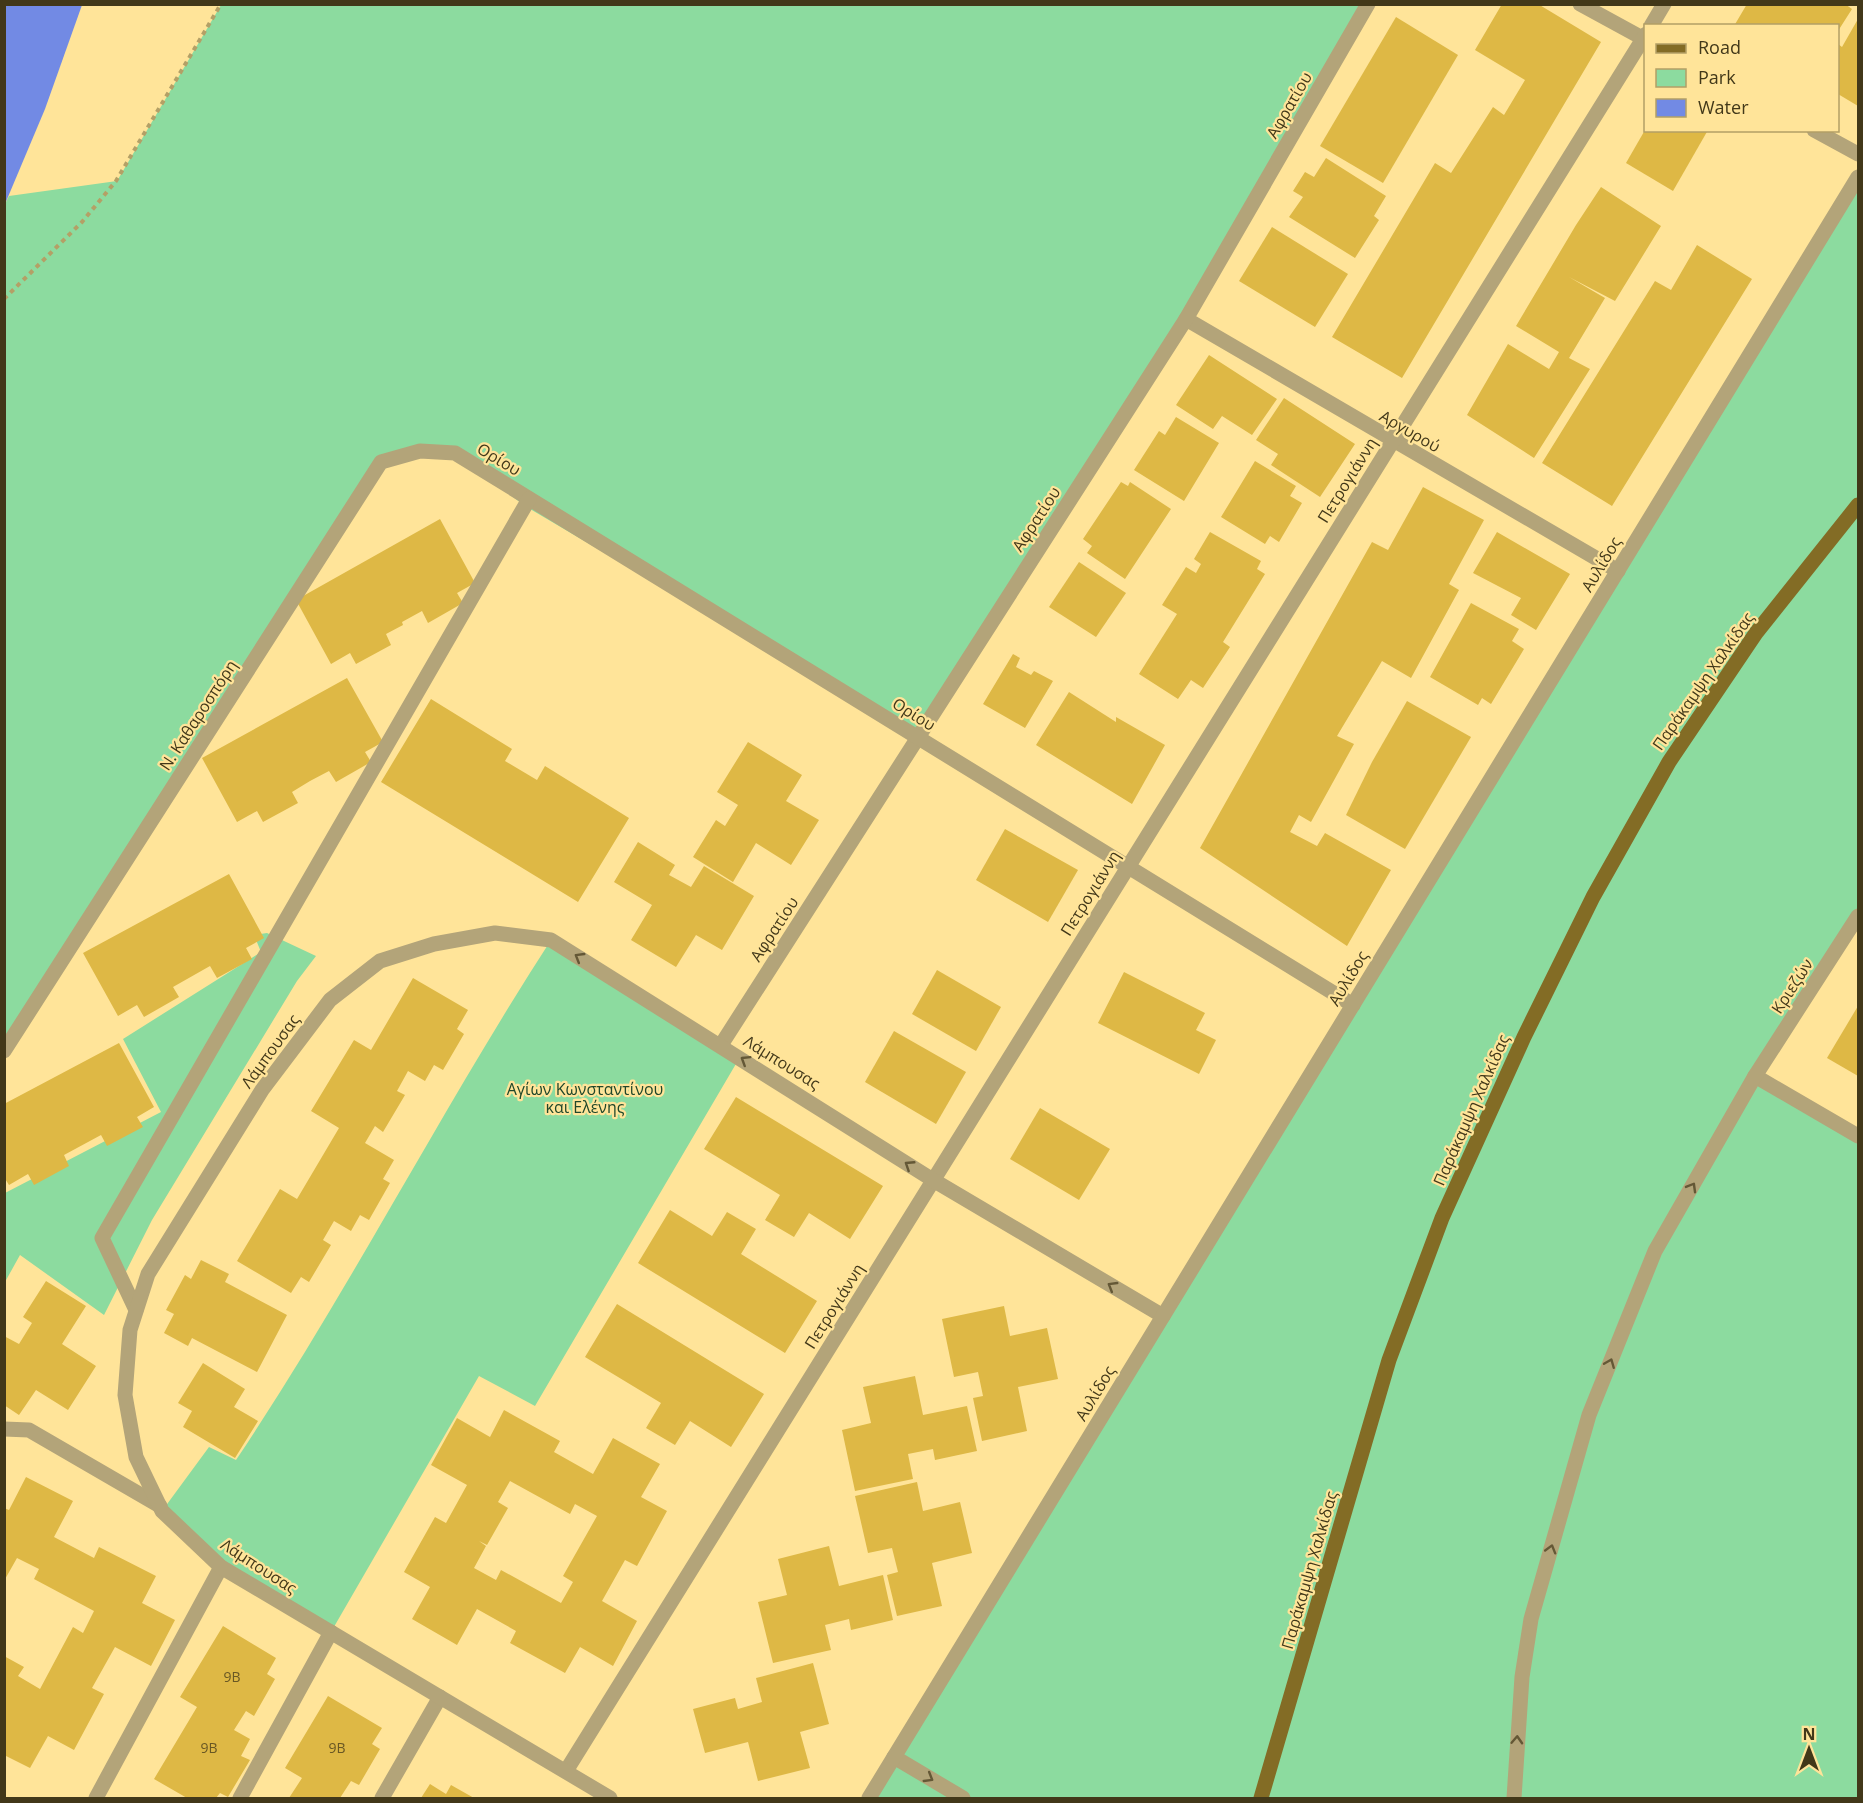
<svg xmlns="http://www.w3.org/2000/svg" width="1863" height="1803" viewBox="0 0 1863 1803" font-family="'Open Sans',sans-serif">
  <style>
    .green { fill: #8cdb9f }
    .water { fill: #728ae4 }
    .building { fill: #deb845; fill-rule: evenodd }
    .lines { fill: none; stroke-linecap: round; stroke-linejoin: round }
    .path { stroke: #b4a066; stroke-width: 4; stroke-dasharray: 4.5 4.5; stroke-linecap: butt }
    .street { stroke: #b3a479; stroke-width: 15 }
    .primary { stroke: #836c25; stroke-width: 15 }
    .oneway { stroke: #645836 }
    .labels { text-anchor: middle; dominant-baseline: central; stroke-width: 4.5; stroke-linejoin: round; paint-order: stroke }
    .number-label { font-size: 14px; fill: #695824 }
    .street-label { font-size: 16px; fill: #423819; stroke: #ffe499 }
    .park-label { font-size: 16px; fill: #1f472a; stroke: #ffe499 }
  </style>
  <rect width="100%" height="100%" fill="#ffe499"/>
  <g class="green">
    <path d="M221,5h1147l-182,314 -269,418 -392,-231 -70,-53 -74,9 -376,589v-847l4,-8 108,-15z"/>
    <path d="M1858,177v739l-103,160 103,60v662h-989z"/>
    <path d="M267,933l49,23 -19,25 -145,239 -48,95 -84,-60 -15,27v-89l156,-81 -38,-73 138,-87 -7,-17z"/>
    <path d="M551,940l189,117 -205,349 -56,-30 -148,256 -110,-65 -59,-56 47,-64 27,13c113,-169 205,-350 315,-520z"/>
  </g>
  <path class="water" d="M5,4l77,1 -37,104 -40,95z"/>
  <g class="building">
    <path d="M1502,4h36l63,38 -199,336 -70,-41 103,-174 16,10 42,-66 11,8 21,-35 -50,-30z"/>
    <path d="M1747,4h98l7,5 -14,22v-5h-104z"/>
    <path d="M1396,17l62,38 -75,128 -63,-37z"/>
    <path d="M1858,19v87l-20,-12v-50l4,3z"/>
    <path d="M1645,130h63l-35,61 -47,-28z"/>
    <path d="M1326,158l60,38 -12,20 5,4 -24,38 -66,-41 14,-20 -10,-6 12,-19 9,5z"/>
    <path d="M1601,187l60,39 -46,75 -46,-24 36,21 -36,60 21,11 -56,89 -67,-43 41,-71 41,25 10,-17 -43,-26 60,-101z"/>
    <path d="M1272,227l76,47 -33,53 -76,-46z"/>
    <path d="M1697,245l55,34 -140,227 -70,-43 113,-182 16,9z"/>
    <path d="M1209,355l68,44 -25,36 -30,-19 -9,13 -37,-24z"/>
    <path d="M1284,398l71,46 -35,53 -49,-32 7,-11 -22,-14z"/>
    <path d="M1176,417l43,26 -35,58 -50,-31 25,-39 6,4z"/>
    <path d="M1255,461l41,25 -6,10 12,7 -23,39 -9,-6 -5,8 -44,-27z"/>
    <path d="M1121,482l7,4 2,-4 41,27 -46,70 -38,-26 5,-7 -9,-7z"/>
    <path d="M1423,487l61,33 -35,64 10,6 -48,88 -29,-17 -45,75 17,8 -43,78 -12,-7 -9,17 27,14 8,-13 66,37 -44,76 -147,-98 172,-306 16,8z"/>
    <path d="M440,519l35,64 -18,10 6,10 -35,20 -6,-12 -20,11 1,3 -17,9 5,11 -35,19 -6,-11 -19,11 -35,-64z"/>
    <path d="M1210,532l51,29 -4,8 8,5 -42,68 7,5 -27,41 -12,-8 -13,19 -39,-25 38,-60 -15,-9 24,-38 10,6 5,-9 -7,-5z"/>
    <path d="M1497,532l73,42 -34,56 -25,-15 10,-17 -48,-25z"/>
    <path d="M1079,562l47,31 -30,44 -47,-30z"/>
    <path d="M1471,603l48,26 -7,12 12,8 -33,55 -9,-6 -4,7 -48,-28z"/>
    <path d="M1013,654l7,4 -4,9 15,8 3,-4 19,10 -28,47 -42,-24z"/>
    <path d="M347,678l36,64 -18,10 6,10 -35,20 -7,-11 -19,10 -18,11 6,11 -35,19 -6,-11 -20,11 -35,-64z"/>
    <path d="M1069,692l47,30v-5l49,28 -33,59 -96,-59z"/>
    <path d="M431,699l81,50 -7,12 32,19 8,-14 84,52 -51,84 -197,-120z"/>
    <path d="M1407,701l64,36 -66,112 -59,-34 26,-53z"/>
    <path d="M748,742l54,33 -16,26 33,19 -28,45 -35,-22 -23,39 -40,-25 23,-37 9,6 13,-21 -21,-13z"/>
    <path d="M1005,829l73,41 -30,52 -72,-42z"/>
    <path d="M638,842l37,23 -6,10 22,12 13,-21 50,30 -32,54 -26,-15 -20,32 -45,-27 21,-35 -38,-23z"/>
    <path d="M229,874l35,64 -18,10 6,11 -35,19 -7,-12 -37,21 6,10 -35,20 -7,-12 -19,11 -35,-63z"/>
    <path d="M937,970l64,37 -25,44 -64,-37z"/>
    <path d="M1124,972l81,41 -9,17 20,10 -17,34 -101,-51z"/>
    <path d="M413,978l55,32 -11,19 7,5 -21,36 -9,-5 -9,16 -17,-10 -11,20 8,4 -22,37 -8,-6 -10,17 29,17 -11,19 7,4 -21,37 -9,-5 -9,16 -17,-10 -11,19 8,5 -22,37 -8,-5 -10,16 -54,-32 43,-72 17,10 42,-71 -28,-17 43,-71 17,10z"/>
    <path d="M1858,1006v70l-31,-18z"/>
    <path d="M894,1031l72,41 -30,52 -71,-42z"/>
    <path d="M119,1043l35,64 -17,10 6,10 -36,19 -6,-11 -37,20 5,11 -35,19 -6,-11 -19,11 -5,-8v-73z"/>
    <path d="M736,1097l147,89 -33,53 -41,-26 -15,24 -29,-17 15,-25 -76,-46z"/>
    <path d="M1040,1108l70,41 -31,51 -69,-41z"/>
    <path d="M670,1210l42,26 15,-24 29,17 -15,25 76,47 -32,52 -147,-90z"/>
    <path d="M201,1260l28,14 -4,8 62,33 -30,57 -65,-34 -4,8 -24,-13 10,-19 -8,-4 19,-35 6,4z"/>
    <path d="M46,1281l40,25 -24,38 34,22 -28,44 -32,-20 -17,25 -15,-10v-69l15,8 13,-21 -9,-6z"/>
    <path d="M617,1304l147,90 -33,53 -41,-26 -15,24 -29,-17 15,-25 -76,-46z"/>
    <path d="M1004,1306l6,30 37,-8 11,51 -40,8 9,44 -45,10 -9,-43 10,-2 -5,-24 -24,5 -12,-58z"/>
    <path d="M203,1363l42,26 -11,18 24,14 -23,37 -52,-31 9,-16 -14,-8z"/>
    <path d="M915,1376l8,39 44,-9 10,45 -42,9 -2,-11 -25,5 5,25 -58,12 -13,-61 29,-7 -8,-36z"/>
    <path d="M504,1410l56,31 -6,11 39,22 20,-36 47,26 -19,33 26,14 -30,55 -12,-6 -23,41 35,20 -24,45 -33,-19 -15,26 -55,-30 6,-12 -39,-22 -20,36 -45,-26 18,-32 -26,-15 31,-55 11,6 21,-38 -36,-20 26,-47 33,19zM510,1481l60,33 5,-10 22,12 -34,60 10,6 -12,21 -60,-33 -5,10 -22,-12 12,-22 -7,-5 8,4 21,-37 -10,-6z"/>
    <path d="M26,1477l47,24 -19,36 40,21 5,-11 57,29 -14,27 33,17 -24,46 -36,-19 -23,41 12,6 -30,56 -26,-14 -18,32 -26,-13v-99l20,11 -6,9 22,13 33,-62 10,6 11,-22 -60,-32 5,-10 -22,-11 -13,23v-73l5,2z"/>
    <path d="M917,1482l6,29 37,-9 12,51 -40,10 10,43 -45,10 -10,-41 11,-3 -6,-24 -24,5 -13,-57z"/>
    <path d="M829,1546l10,40 44,-11 10,45 -42,10 -2,-11 -24,6 6,25 -58,13 -15,-61 29,-7 -9,-36z"/>
    <path d="M223,1626l53,32 -9,16 8,5 -21,37 -8,-5 -12,19 16,9 -9,17 9,4 -22,37 -8,-4 -4,5h-29l-33,-19 43,-72 -17,-10z"/>
    <path d="M813,1663l16,61 -29,8 10,36 -52,13 -10,-39 -43,11 -12,-44 42,-11 3,11 24,-7 -6,-24z"/>
    <path d="M328,1696l54,32 -10,16 8,5 -21,36 -8,-4 -11,17h-51l13,-20 -17,-10z"/>
    <path d="M430,1784l16,10 5,-9 23,13h-53z"/>
  </g>
  <g class="lines">
    <path class="path" d="M4,299l78,-77 34,-41 105,-177"/>
    <g class="street">
      <path d="M1580,4l66,36"/>
      <path d="M1651,26l13,-22"/>
      <path d="M1814,130l44,24"/>
      <path d="M1186,319l432,252"/>
      <path d="M721,1045l465,-726 182,-315"/>
      <path d="M4,1051l377,-589 39,-11 35,2 898,552"/>
      <path d="M1755,1076l103,60"/>
      <path d="M136,1310l-34,-72 427,-739"/>
      <path d="M4,1429l25,1 131,76"/>
      <path d="M894,1757l69,41"/>
      <path d="M566,1771l1080,-1737"/>
      <path d="M96,1798l125,-231"/>
      <path d="M240,1798l91,-166"/>
      <path d="M382,1798l58,-101"/>
      <path d="M610,1798l-389,-231 -59,-56 -26,-54 -11,-62 5,-65 18,-56 114,-184 68,-90 50,-39 54,-17 61,-11 56,7 382,240 230,136"/>
      <path d="M869,1798l989,-1621"/>
      <path d="M1514,1798l8,-121 9,-58 58,-204 66,-164 100,-175 103,-160"/>
    </g>
    <path class="primary" d="M1261,1798l128,-438 53,-142 82,-181 69,-140 76,-135 87,-129 102,-128"/>
  </g>
  <defs><path id="oneway-chevron" d="M-2-3.5L2.5 0L-2 3.5" fill="none" stroke-width="1.6" stroke-linecap="round" stroke-linejoin="round" transform="scale(1.5)"/></defs>
  <g class="oneway">
    <use href="#oneway-chevron" transform="translate(579 957) rotate(-149)"/>
    <use href="#oneway-chevron" transform="translate(745 1060) rotate(-148)"/>
    <use href="#oneway-chevron" transform="translate(909 1165) rotate(-147)"/>
    <use href="#oneway-chevron" transform="translate(1692 1187) rotate(-60)"/>
    <use href="#oneway-chevron" transform="translate(1112 1286) rotate(-149)"/>
    <use href="#oneway-chevron" transform="translate(1610 1363) rotate(-68)"/>
    <use href="#oneway-chevron" transform="translate(1551 1549) rotate(-74)"/>
    <use href="#oneway-chevron" transform="translate(1517 1740) rotate(-87)"/>
    <use href="#oneway-chevron" transform="translate(929 1778) rotate(31)"/>
  </g>
  <g class="labels">
    <g class="number-label">
      <text x="232" y="1676">9Β</text>
      <text x="209" y="1747">9Β</text>
      <text x="337" y="1747">9Β</text>
    </g>
    <g class="street-label">
      <text transform="translate(1289 105) rotate(-60)">Αφρατίου</text>
      <text transform="translate(1410 431) rotate(30)">Αργυρού</text>
      <text transform="translate(499 459) rotate(31)">Ορίου</text>
      <text transform="translate(1347 480) rotate(-58)">Πετρογιάννη</text>
      <text transform="translate(1036 519) rotate(-57)">Αφρατίου</text>
      <text transform="translate(1601 564) rotate(-59)">Αυλίδος</text>
      <text transform="translate(1703 681) rotate(-55)">Παράκαμψη Χαλκίδας</text>
      <text transform="translate(914 714) rotate(32)">Ορίου</text>
      <text transform="translate(198 715) rotate(-57)">Ν. Καθαροσπόρη</text>
      <text transform="translate(1090 893) rotate(-58)">Πετρογιάννη</text>
      <text transform="translate(774 929) rotate(-57)">Αφρατίου</text>
      <text transform="translate(1348 978) rotate(-59)">Αυλίδος</text>
      <text transform="translate(1792 986) rotate(-57)">Κριεζών</text>
      <text transform="translate(270 1051) rotate(-54)">Λάμπουσας</text>
      <text transform="translate(782 1062) rotate(32)">Λάμπουσας</text>
      <text transform="translate(1471 1110) rotate(-66)">Παράκαμψη Χαλκίδας</text>
      <text transform="translate(834 1306) rotate(-58)">Πετρογιάννη</text>
      <text transform="translate(1095 1393) rotate(-59)">Αυλίδος</text>
      <text transform="translate(259 1566) rotate(33)">Λάμπουσας</text>
      <text transform="translate(1309 1570) rotate(-74)">Παράκαμψη Χαλκίδας</text>
    </g>
    <g class="park-label">
      <text x="585" y="1089">Αγίων Κωνσταντίνου<tspan x="585" dy="18">και Ελένης</tspan></text>
    </g>
  </g>
  <rect width="1863" height="1803" fill="none" stroke="#423819" stroke-width="12"/>
  <rect x="1644" y="24" width="195" height="108" fill="#ffe499" stroke="#b39f66" stroke-width="1.5"/>
  <rect x="1656" y="44" width="30" height="9" fill="#836c25" stroke="#b39f66" stroke-width="1.5"/>
  <text x="1698" y="54" font-size="18" fill="#423819">Road</text>
  <rect x="1656" y="69" width="30" height="18" fill="#8cdb9f" stroke="#b39f66" stroke-width="1.5"/>
  <text x="1698" y="84" font-size="18" fill="#423819">Park</text>
  <rect x="1656" y="99" width="30" height="18" fill="#728ae4" stroke="#b39f66" stroke-width="1.5"/>
  <text x="1698" y="114" font-size="18" fill="#423819">Water</text>
  <g transform="translate(1809 1749)" stroke="#ffe499" stroke-width="4.5" paint-order="stroke">
  <path d="M0-4.5L10 22L0 15L-10 22Z" fill="#423819"/>
  <text y="-9" font-size="16" font-weight="bold" text-anchor="middle" fill="#423819">N</text>
  </g>
</svg>
